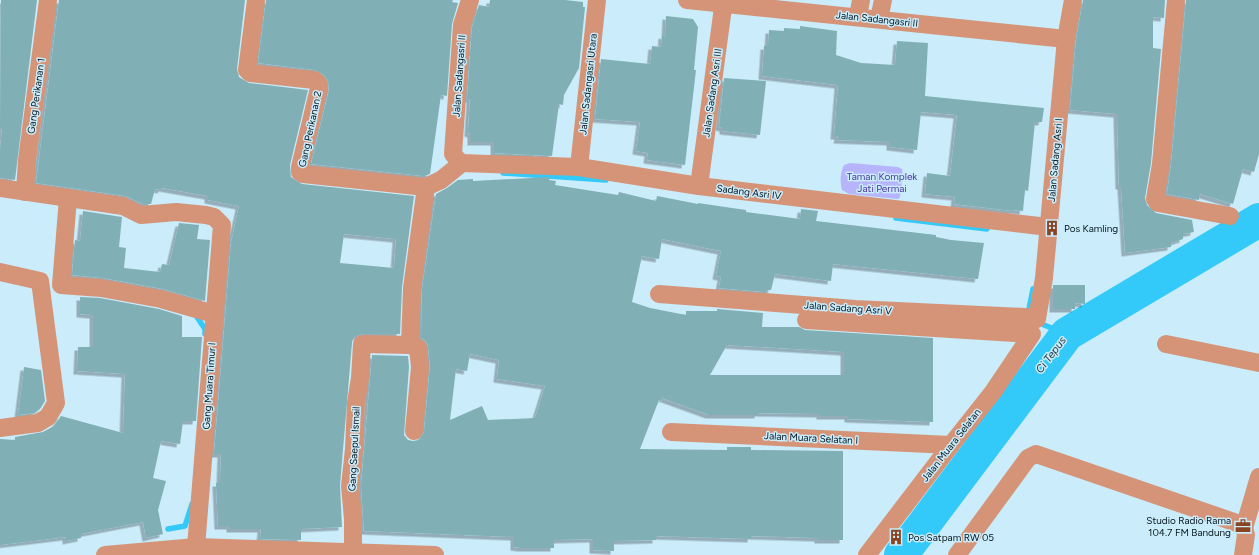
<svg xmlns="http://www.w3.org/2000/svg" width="1259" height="555" viewBox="0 0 1259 555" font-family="Figtree,sans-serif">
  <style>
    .green { fill: #b6b4fb }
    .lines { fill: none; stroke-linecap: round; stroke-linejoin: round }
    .stream { stroke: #33c9f8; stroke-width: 5.5 }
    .river { stroke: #33c9f8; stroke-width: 34 }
    .building { fill: #80b0b5; fill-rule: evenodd; filter: url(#shadow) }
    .minor { stroke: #d59477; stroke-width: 18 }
    .labels { text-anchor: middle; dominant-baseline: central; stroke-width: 3; stroke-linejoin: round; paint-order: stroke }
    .street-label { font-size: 10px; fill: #06161d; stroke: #caecfb }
    .park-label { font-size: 10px; fill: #4935a2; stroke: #caecfb }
    .poi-label { font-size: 10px; fill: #06161d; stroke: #caecfb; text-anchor: start }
    .water-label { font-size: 11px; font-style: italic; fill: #213942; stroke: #caecfb }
  </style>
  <defs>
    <filter id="shadow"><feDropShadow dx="-3.5" dy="3.5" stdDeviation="0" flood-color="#0004"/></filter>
  </defs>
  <rect width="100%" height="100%" fill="#caecfb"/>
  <path class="green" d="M850,163l48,4 4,2 1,7 -3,21 -2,2 -49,-5 -7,-4c-2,-9 -2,-17 2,-25z"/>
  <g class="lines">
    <g class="stream">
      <path d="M503,173l103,7"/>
      <path d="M896,218l91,11"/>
      <path d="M195,314l10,15v5"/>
      <path d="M1028,314l5,-25"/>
      <path d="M1044,325l23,9"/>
      <path d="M168,529l17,-3 7,-22"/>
    </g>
    <path class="river" d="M901,555l166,-221 192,-114"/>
  </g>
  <g class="building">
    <path d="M1,0h36l-22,180 -15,-2v-28l2,-20 -2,-1z"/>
    <path d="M59,0h186l-8,69 2,8 10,6 59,7 -18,75 1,12 11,7 112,12 -12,91 -2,47h-38l-9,4 -1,5 -12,142 2,42 -41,2v11l-41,-1 1,-10h-31v-3h-12l-2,-43h4l1,-29h-7l17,-211 8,-37 -31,-6v-4l-46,-8 -1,2 -6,-1 -4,15h-8l-18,-8 -89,-13zM344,234l52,5 -2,29 -54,-5z"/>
    <path d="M266,0h187l-1,2 6,1 -6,21 -5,72 -6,-1 -11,79 -6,2 -113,-12 18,-74 -1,-9 -4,-6 -9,-5 -57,-7z"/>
    <path d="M490,0h75l18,2v5h2l-6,61 -15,27 -1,10 -4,-1 -7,52 -58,-3v-11h-23v-8l-3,-1 2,-34h-3l5,-72 7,-22 10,2z"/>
    <path d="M1083,0h82l-1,18 -11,-1v31l8,1 -10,114 -6,35 2,7 9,8 36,7 2,12 -11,2v5l-12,4v4l-46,6 -4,-67h-2l-2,-72 -47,-4 6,-70z"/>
    <path d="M1186,0h73v154l-5,18 -11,-3 -10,35 -33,-10 -1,6 -32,-6 4,-29z"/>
    <path d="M666,16l27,3 5,8 -4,43h2l-11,95 -38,-5 1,-7 -12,-2 4,-29 -45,-3 6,-60 49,5 2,-18 9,1 1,-12 3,1z"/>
    <path d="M800,26l37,5 -1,24 25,8 34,2 2,-24 31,2 -3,53 119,12 -2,14h-7l-6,60 -1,9 -3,-1 -2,21 -10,-1v1l-59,-7 1,-7 -30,-3 2,-21 23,3 7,-61 -36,-3 -4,38 -27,-3v-5l-53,-2 1,-4h-4l4,-51 -76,-9 2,-30h4l1,-16 15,1v-3l16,1z"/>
    <path d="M724,78l42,3 -6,54 -37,-4v-3l-4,-1z"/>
    <path d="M550,177l-1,3 7,1 -1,4 63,10 1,-3 37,9 1,-5 41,8v-1l48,7v2l54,7 1,-10 17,2 -2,10 120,14v2l15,3 33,3 -6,36 -145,-15 -2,17 -56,-7 -4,16h-6v2l-46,-4 2,-11 -5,-1 5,-25 -59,-12 -3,20 -17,-3 -10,46 18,6 36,7v-4h31v-2l46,4 -1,14h37l6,3 128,8v84l-85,-3v-3h-28v-2l-62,-1v2h-49l-47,-17 -1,3 -2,-1 -19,49 87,1v-3h24v3l92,1v89h-25v-2l-67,-2v3l-95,-3v4l-42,1v10l-21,-1v-11l-39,1v8h-33l-7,-1v-10l-150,-6 -3,-45 11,-131 36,1 1,11 -5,68 4,5 5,1 6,-1 5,-8 6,-66 -2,-20 -2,-5 -5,-3 1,-49 14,-95 11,-6 11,-8 15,-1v2zM727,345l117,7v23h-134zM470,354l29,6 -2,19 48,7 -10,32 -47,2 -6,-14 -32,14 6,-51 11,2z"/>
    <path d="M83,211l39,6 -3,30 7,1 -2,20 36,4 2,-8 7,1 10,-42 20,2 -2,14 13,1 -5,61 -42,-12 -60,-11 -31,-3 3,-35 5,1z"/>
    <path d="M1053,285h32v19l-10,-1v6h-22z"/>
    <path d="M80,297l20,1 59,11 23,7v21h20l-6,84h-13l-3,23 -19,-3 -8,37 13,3 -8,29 5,24 -17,4 -3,-16 -62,12v4l-15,3v-4l-66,8v-106l15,1v-3l28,-5 11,-6 7,-10 62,17 2,-59 -48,-3 1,-24h15v-32l-13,-1z"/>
    <path d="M24,367l17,3 4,31 -5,8 -6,4 -16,2z"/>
  </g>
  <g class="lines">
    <g class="minor">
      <path d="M256,0l-9,70 3,3 64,7 4,3 1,5 -19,79v5l3,2 123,13 15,-7 21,-17"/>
      <path d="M470,0l-8,25 -9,129 4,5 5,4 117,4 120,19 349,41"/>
      <path d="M687,0l379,39"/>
      <path d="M1176,0l-15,164 -6,35 3,4 72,13"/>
      <path d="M858,17l3,-17"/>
      <path d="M879,19l4,-19"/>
      <path d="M579,167l18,-167"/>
      <path d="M699,186l25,-186"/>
      <path d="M0,188l123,18 18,9 35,-3 30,3 8,2 8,8 -26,322"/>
      <path d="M25,192l2,-32 21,-160"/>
      <path d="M68,198l-7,87 40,3 60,11 53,15"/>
      <path d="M0,272l40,9 16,122 -8,14 -10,6 -38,5"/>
      <path d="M659,294l196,15 170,8 12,2 7,-41 22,-239 7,-39"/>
      <path d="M806,320l226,14 -39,58 -42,53 -84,110"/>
      <path d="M1166,344l93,19"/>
      <path d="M410,345l8,3 2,19 -6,64"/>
      <path d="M671,432l280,13"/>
      <path d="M1244,528l15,-51"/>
      <path d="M105,555l91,-8 239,8"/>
      <path d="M353,555v-36l-3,-33 4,-37 2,-46 4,-25 2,-34 48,1 2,-57 14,-101"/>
      <path d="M957,555l71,-97 8,-4 201,69 7,5 2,7 -3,20"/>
    </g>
  </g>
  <defs>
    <symbol id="building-bare" viewBox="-9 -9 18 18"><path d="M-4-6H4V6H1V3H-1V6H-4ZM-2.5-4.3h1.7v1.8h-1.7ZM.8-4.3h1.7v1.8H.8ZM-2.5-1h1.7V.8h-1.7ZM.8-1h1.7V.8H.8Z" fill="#8b4421" stroke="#caecfb" stroke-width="2.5" paint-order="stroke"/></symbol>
    <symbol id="office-bare" viewBox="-9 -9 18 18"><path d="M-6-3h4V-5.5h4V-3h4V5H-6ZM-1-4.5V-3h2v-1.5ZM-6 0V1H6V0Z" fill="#8b4421" stroke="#caecfb" stroke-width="2.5" paint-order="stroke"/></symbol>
  </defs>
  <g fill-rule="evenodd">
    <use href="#building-bare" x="1041" y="217" width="22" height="22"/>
    <use href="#office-bare" x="1232" y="515" width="22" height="22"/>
    <use href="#building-bare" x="885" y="526" width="22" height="22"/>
  </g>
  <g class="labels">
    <g class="street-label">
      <text transform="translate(877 19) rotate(6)">Jalan Sadangasri II</text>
      <text transform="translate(459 76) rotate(-86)">Jalan Sadangasri II</text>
      <text transform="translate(588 84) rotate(-84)">Jalan Sadangasri Utara</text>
      <text transform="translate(712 93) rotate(-82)">Jalan Sadang Asri III</text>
      <text transform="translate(36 96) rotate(-82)">Gang Perikanan 1</text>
      <text transform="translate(310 129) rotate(-78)">Gang Perikanan 2</text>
      <text transform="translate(1055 160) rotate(-85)">Jalan Sadang Asri I</text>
      <text transform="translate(749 192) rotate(7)">Sadang Asri IV</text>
      <text transform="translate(848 308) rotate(4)">Jalan Sadang Asri V</text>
      <text transform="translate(209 386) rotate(-86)">Gang Muara Timur I</text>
      <text transform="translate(811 438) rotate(3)">Jalan Muara Selatan I</text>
      <text transform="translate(951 445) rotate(-52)">Jalan Muara Selatan</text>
      <text transform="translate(354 449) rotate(-87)">Gang Saepul Ismail</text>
    </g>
    <g class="park-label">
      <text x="882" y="176">Taman Komplek<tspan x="882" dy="12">Jati Permai</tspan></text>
    </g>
    <g class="poi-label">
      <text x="1064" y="228">Pos Kamling</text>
      <text x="1231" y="520" text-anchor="end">Studio Radio Rama<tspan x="1231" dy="12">104.7 FM Bandung</tspan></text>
      <text x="908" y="537">Pos Satpam RW 05</text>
    </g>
    <g class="water-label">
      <text transform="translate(1051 355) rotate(-53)">Ci Tepus</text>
    </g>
  </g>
</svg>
